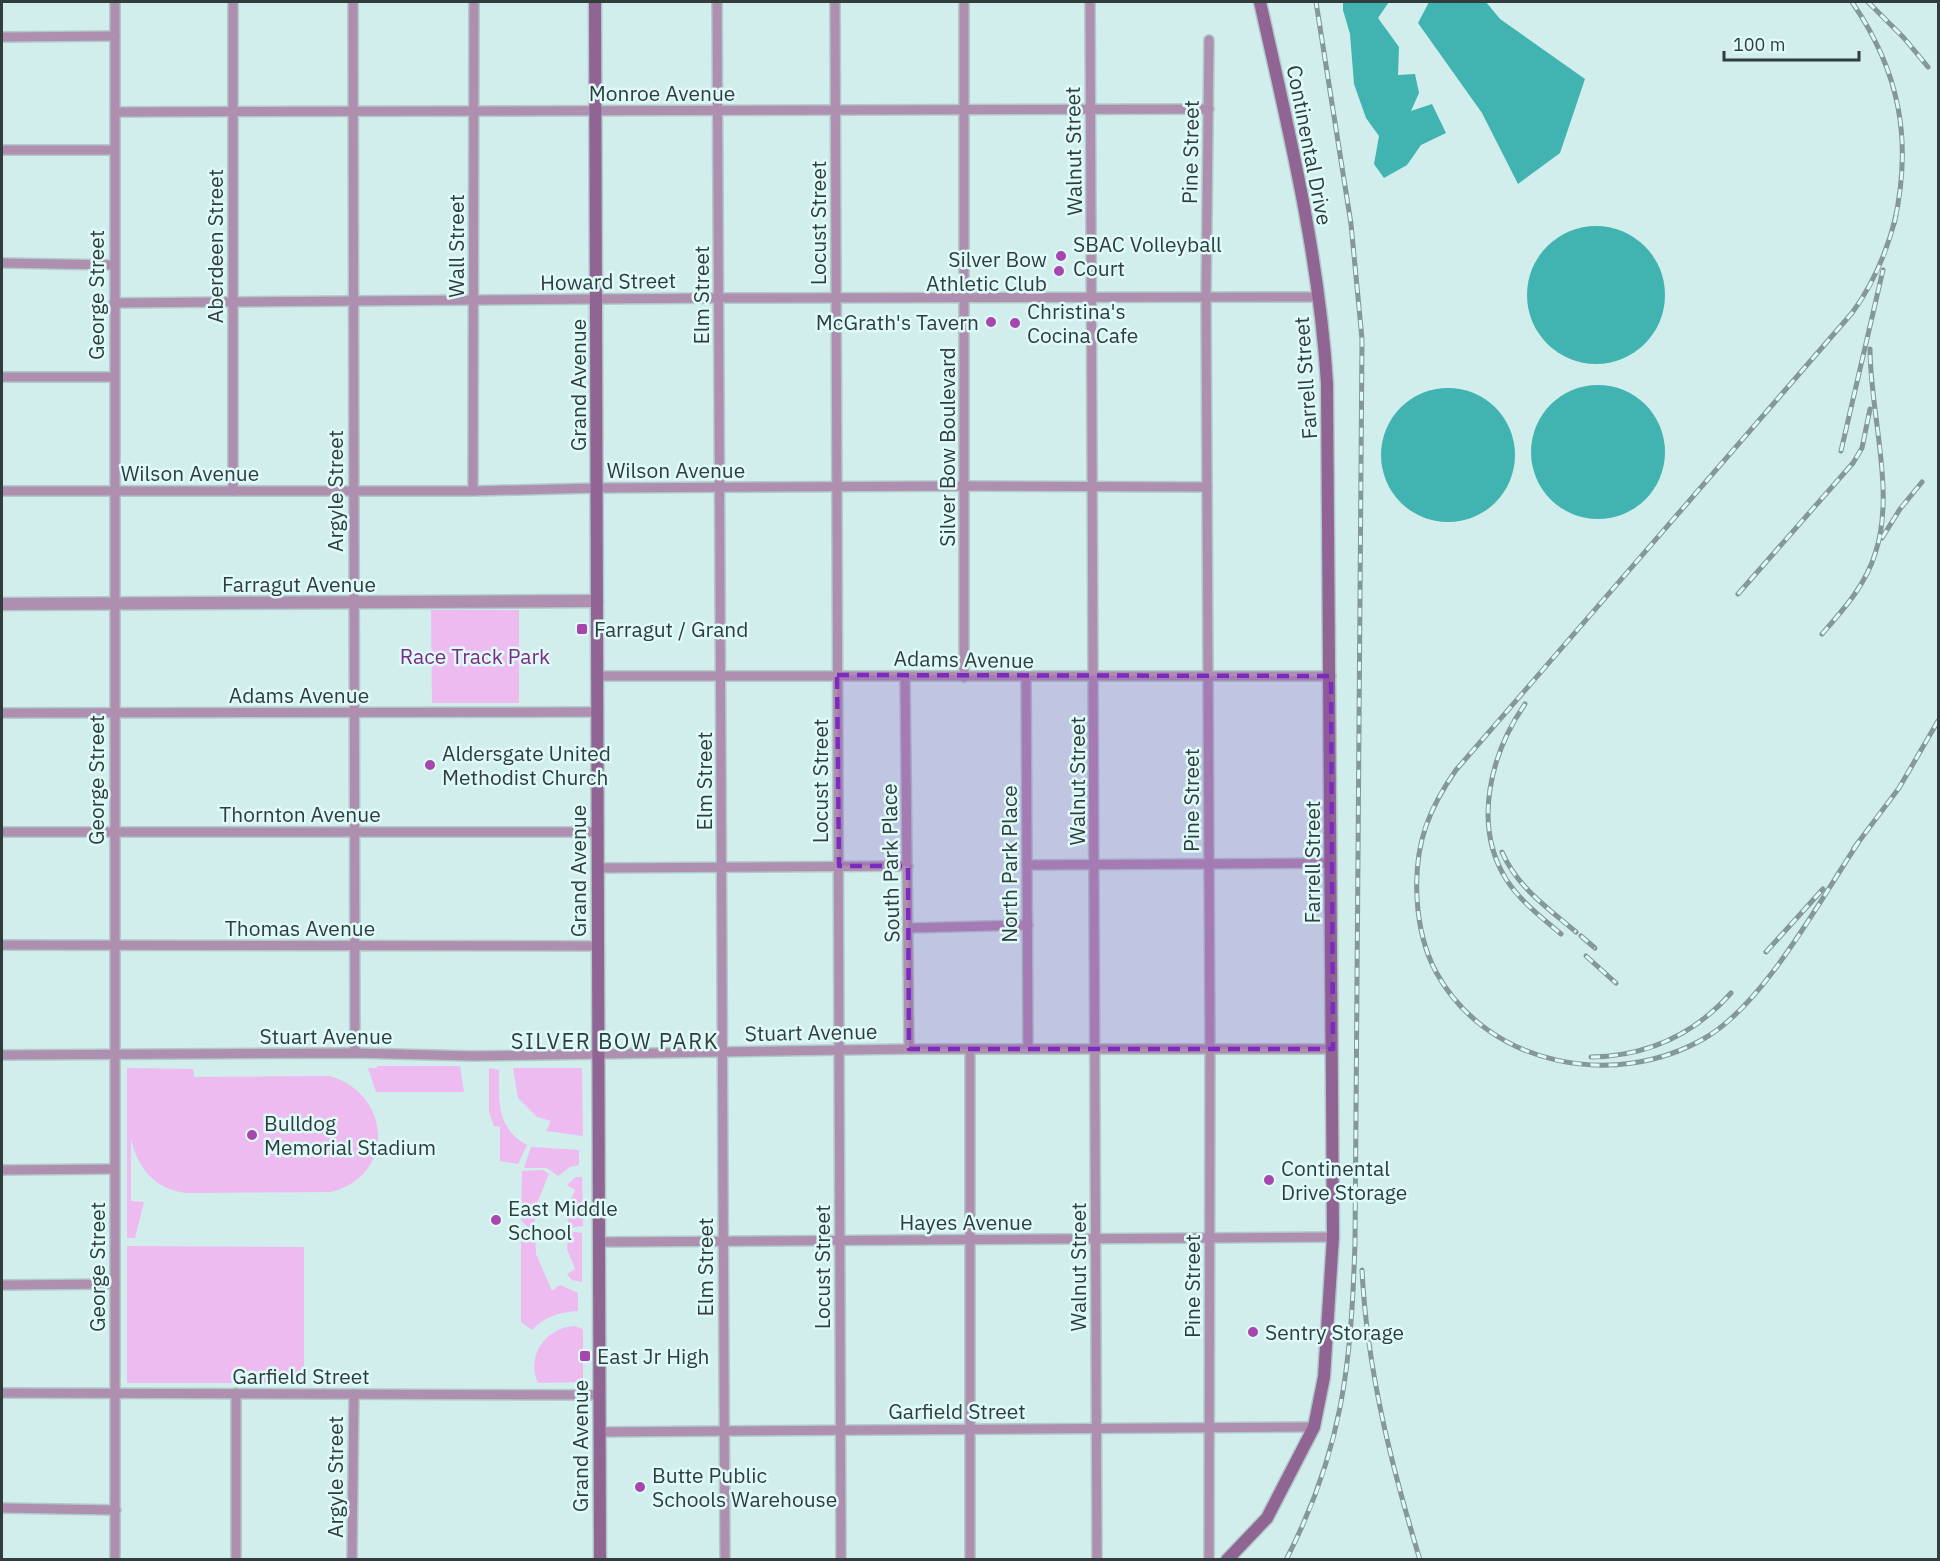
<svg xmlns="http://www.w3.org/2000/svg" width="1940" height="1561" viewBox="0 0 1940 1561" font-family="'IBM Plex Sans',sans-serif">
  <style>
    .green { fill: #eebbf0 }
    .water { fill: #41b4b2 }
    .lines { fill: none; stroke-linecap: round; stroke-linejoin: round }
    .minor-casing { stroke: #b1cac9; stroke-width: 12 }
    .tertiary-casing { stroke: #b1cac9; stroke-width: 15 }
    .secondary-casing { stroke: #b1cac9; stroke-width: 15 }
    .minor { stroke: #ae8faf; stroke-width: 9 }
    .tertiary { stroke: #ae8faf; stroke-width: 12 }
    .secondary { stroke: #916593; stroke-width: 12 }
    .rail-casing { stroke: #839897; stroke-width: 5 }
    .rail { stroke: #defbf9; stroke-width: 3; stroke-dasharray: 9; stroke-linecap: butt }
    .marked { fill: #7b2cbf; fill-opacity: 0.2; stroke: #7b2cbf; stroke-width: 4.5; stroke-dasharray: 12 8; stroke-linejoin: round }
    .poi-dot { fill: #a746ad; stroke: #defbf9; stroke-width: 2 }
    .labels { text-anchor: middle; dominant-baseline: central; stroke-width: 5; stroke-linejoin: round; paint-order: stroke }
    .street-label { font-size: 21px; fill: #313d3c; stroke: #defbf9 }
    .poi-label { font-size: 21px; fill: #313d3c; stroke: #defbf9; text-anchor: start }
    .park-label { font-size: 21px; fill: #7d2b83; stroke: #defbf9 }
    .neighbourhood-label { font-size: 22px; letter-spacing: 1.5px; fill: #313d3c; stroke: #defbf9 }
  </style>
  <rect width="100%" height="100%" fill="#d1edec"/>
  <g class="green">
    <path d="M431,610h88v93h-87z"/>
    <path d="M377,1066h83l4,26h-88l-8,-24h9z"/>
    <path d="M127,1068l66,1 1,8 136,-1c62,18 66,101 0,116l-144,1c-32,-4 -48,-25 -55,-54v62l13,1 -9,36h-8z"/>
    <path d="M489,1068l10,2c0,31 -3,58 28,75l-9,19 -18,-3v-34l-6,-1 -5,-14z"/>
    <path d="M513,1068h69l1,68 -37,-5 5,-10 -14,-4 -19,-19z"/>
    <path d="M531,1147l48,3v15l-9,2 -12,9 -11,-8h-23z"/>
    <path d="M522,1171l21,-1 6,4 -12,29 -3,24h-7l-6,-7z"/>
    <path d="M576,1177h6l1,49 -15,2 -1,-19 8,-19 -8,-5z"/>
    <path d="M527,1231l8,2 1,21 16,37 8,-6 18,8v18c-18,1 -33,5 -46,19l-11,-8v-83z"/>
    <path d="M568,1231l14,2v49l-10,-2 -5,-6 8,-5 -8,-20z"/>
    <path d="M127,1246l177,1v136h-177z"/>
    <path d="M575,1326l8,3v53l-45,1c-13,-28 9,-56 37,-57z"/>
  </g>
  <g class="water">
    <path d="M1343,2h46l-11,16 21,29 -1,28 17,-1 4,19 -8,18 21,-7 14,29 -25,12 -14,20 -23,13 -10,-14 5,-28 -13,-18 -12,-34 -4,-50 -7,-24z"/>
    <path d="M1429,2h57l14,17 85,60 -25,74 -42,31 -36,-71 -64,-90z"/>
    <circle cx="1596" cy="295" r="69"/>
    <circle cx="1598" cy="452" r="67"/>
    <circle cx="1448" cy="455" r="67"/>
  </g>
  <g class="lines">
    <defs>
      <g id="minor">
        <path d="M115,2v1558"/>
        <path d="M233,2v489"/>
        <path d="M353,2l2,1051"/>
        <path d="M717,2l8,1558"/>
        <path d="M835,2l6,1558"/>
        <path d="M964,2v675"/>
        <path d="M1090,2l7,1558"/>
        <path d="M2,37l113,-1"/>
        <path d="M115,112l1094,-3"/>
        <path d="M2,150h112"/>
        <path d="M2,263l112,2"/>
        <path d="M114,303l605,-5 600,-1"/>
        <path d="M2,377h112"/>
        <path d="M2,491h471l124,-3 369,-2 241,1"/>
        <path d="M473,491l1,-489"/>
        <path d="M597,676h734"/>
        <path d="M905,676l4,373"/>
        <path d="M1026,678l2,371"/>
        <path d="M2,713l595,-1"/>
        <path d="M2,832h596"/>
        <path d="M1027,865l304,-2"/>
        <path d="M598,868l310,-2"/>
        <path d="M908,928l120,-3"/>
        <path d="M2,945l596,1"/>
        <path d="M2,1055l353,-2 118,3 436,-7h424"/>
        <path d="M2,1170l112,-1"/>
        <path d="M599,1242l734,-5"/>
        <path d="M2,1285l113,-1"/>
        <path d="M2,1393l598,2"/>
        <path d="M600,1432l714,-5"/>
        <path d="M2,1508l114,2"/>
        <path d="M236,1560v-167"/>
        <path d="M352,1560l2,-166"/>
        <path d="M970,1560v-511"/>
        <path d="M1209,1560l1,-511 -4,-750 3,-259"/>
      </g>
      <path id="tertiary" d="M2,604l595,-3"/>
      <g id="secondary">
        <path d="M595,2l5,1558"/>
        <path d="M1227,1560l40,-42 47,-91 10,-50 9,-140 -6,-854c-8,-129 -39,-256 -67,-381"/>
      </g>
    </defs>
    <use href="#minor" class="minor-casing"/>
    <use href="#tertiary" class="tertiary-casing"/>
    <use href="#secondary" class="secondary-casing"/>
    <use href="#minor" class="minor"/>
    <use href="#tertiary" class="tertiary"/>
    <use href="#secondary" class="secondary"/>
    <defs>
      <g id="rail">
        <path d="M1852,2c48,70 61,139 42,222"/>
        <path d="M1868,2l36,36 24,29"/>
        <path d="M1841,451l42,-181"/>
        <path d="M1882,538l18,-29 22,-27"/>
        <path d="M1738,594l115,-131 9,-15 8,-39"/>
        <path d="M1822,634c21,-24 43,-48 53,-80 21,-61 -5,-141 -5,-205"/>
        <path d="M1525,704c-34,49 -53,120 -19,175 14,22 35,38 55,55"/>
        <path d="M1858,843c-38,57 -94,161 -153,195 -89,52 -217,29 -269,-66 -22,-41 -25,-103 -10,-146 7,-20 18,-39 30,-56l396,-457c22,-30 35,-61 44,-97"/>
        <path d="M1854,848l45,-60 39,-67"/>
        <path d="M1502,852c15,35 46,56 74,80"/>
        <path d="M1581,936l14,12"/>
        <path d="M1766,952l57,-63"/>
        <path d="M1586,956l30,27"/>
        <path d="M1591,1057c56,-1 103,-22 140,-64"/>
        <path d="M1362,1270c5,100 29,194 58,290"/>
        <path d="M1286,1560c57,-111 65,-195 69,-317l7,-904 -11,-115 -35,-222"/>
      </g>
    </defs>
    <use href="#rail" class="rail-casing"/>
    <use href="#rail" class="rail"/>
  </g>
  <path class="marked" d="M837,675l494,1 2,373h-424l-1,-183h-69z"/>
  <g class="poi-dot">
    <circle cx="1061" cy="256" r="6"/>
    <circle cx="1059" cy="271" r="6"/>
    <circle cx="991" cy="322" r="6"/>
    <circle cx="1015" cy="323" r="6"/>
    <rect x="576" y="623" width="12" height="12" rx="3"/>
    <circle cx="430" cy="765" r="6"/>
    <circle cx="252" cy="1135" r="6"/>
    <circle cx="1269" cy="1180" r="6"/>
    <circle cx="496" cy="1220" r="6"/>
    <circle cx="1253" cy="1332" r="6"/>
    <rect x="579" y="1350" width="12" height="12" rx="3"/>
    <circle cx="640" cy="1487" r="6"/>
  </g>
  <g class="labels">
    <g class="street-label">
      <text x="662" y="93">Monroe Avenue</text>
      <text transform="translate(1310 145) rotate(79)">Continental Drive</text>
      <text transform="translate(1073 151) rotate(-91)">Walnut Street</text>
      <text transform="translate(1190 152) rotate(-89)">Pine Street</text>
      <text transform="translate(818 223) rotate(-90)">Locust Street</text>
      <text transform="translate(215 246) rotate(-90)">Aberdeen Street</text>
      <text transform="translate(456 246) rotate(-90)">Wall Street</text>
      <text transform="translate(608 281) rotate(-1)">Howard Street</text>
      <text transform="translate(96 295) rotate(-90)">George Street</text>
      <text transform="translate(701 295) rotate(-90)">Elm Street</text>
      <text transform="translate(1305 378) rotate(-94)">Farrell Street</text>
      <text transform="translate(578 385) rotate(-90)">Grand Avenue</text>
      <text transform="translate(947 447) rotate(-90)">Silver Bow Boulevard</text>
      <text x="676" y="470">Wilson Avenue</text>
      <text x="190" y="473">Wilson Avenue</text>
      <text transform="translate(335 491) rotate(-90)">Argyle Street</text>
      <text x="299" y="584">Farragut Avenue</text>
      <text transform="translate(964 659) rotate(1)">Adams Avenue</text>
      <text x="299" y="695">Adams Avenue</text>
      <text transform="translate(96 780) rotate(-90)">George Street</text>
      <text transform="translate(704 781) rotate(-90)">Elm Street</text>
      <text transform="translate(820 781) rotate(-90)">Locust Street</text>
      <text transform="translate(1077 781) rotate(-90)">Walnut Street</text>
      <text transform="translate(1191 800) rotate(-90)">Pine Street</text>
      <text x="300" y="814">Thornton Avenue</text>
      <text transform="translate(1312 862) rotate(-90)">Farrell Street</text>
      <text transform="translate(890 863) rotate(-91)">South Park Place</text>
      <text transform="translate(1009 864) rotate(-90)">North Park Place</text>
      <text transform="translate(578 871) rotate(-90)">Grand Avenue</text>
      <text x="300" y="928">Thomas Avenue</text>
      <text transform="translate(811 1032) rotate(-1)">Stuart Avenue</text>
      <text x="326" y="1036">Stuart Avenue</text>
      <text x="966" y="1222">Hayes Avenue</text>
      <text transform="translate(97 1267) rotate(-90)">George Street</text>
      <text transform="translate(705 1267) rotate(-90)">Elm Street</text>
      <text transform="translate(822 1267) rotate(-90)">Locust Street</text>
      <text transform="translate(1078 1267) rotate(-90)">Walnut Street</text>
      <text transform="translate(1192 1286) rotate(-90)">Pine Street</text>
      <text x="301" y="1376">Garfield Street</text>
      <text x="957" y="1411">Garfield Street</text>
      <text transform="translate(580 1446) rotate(-90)">Grand Avenue</text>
      <text transform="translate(335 1477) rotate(-90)">Argyle Street</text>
    </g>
    <g class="poi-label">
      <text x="1073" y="244">SBAC Volleyball<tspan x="1073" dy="24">Court</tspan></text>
      <text x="1047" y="259" text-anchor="end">Silver Bow<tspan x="1047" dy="24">Athletic Club</tspan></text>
      <text x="1027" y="311">Christina's<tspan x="1027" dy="24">Cocina Cafe</tspan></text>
      <text x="979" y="322" text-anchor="end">McGrath's Tavern</text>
      <text x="594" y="629">Farragut / Grand</text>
      <text x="442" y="753">Aldersgate United<tspan x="442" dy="24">Methodist Church</tspan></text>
      <text x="264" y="1123">Bulldog<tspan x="264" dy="24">Memorial Stadium</tspan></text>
      <text x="1281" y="1168">Continental<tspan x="1281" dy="24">Drive Storage</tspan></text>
      <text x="508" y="1208">East Middle<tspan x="508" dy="24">School</tspan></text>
      <text x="1265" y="1332">Sentry Storage</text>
      <text x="597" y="1356">East Jr High</text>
      <text x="652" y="1475">Butte Public<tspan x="652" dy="24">Schools Warehouse</tspan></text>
    </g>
    <g class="park-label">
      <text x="475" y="656">Race Track Park</text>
    </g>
    <g class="neighbourhood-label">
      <text x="615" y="1040">SILVER BOW PARK</text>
    </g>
  </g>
  <rect width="1940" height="1561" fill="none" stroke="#313d3c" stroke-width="6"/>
  <path d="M1724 51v9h135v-9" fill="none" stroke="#313d3c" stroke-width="3"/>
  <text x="1733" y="51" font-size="18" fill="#313d3c" stroke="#defbf9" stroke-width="4.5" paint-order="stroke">100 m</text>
</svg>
